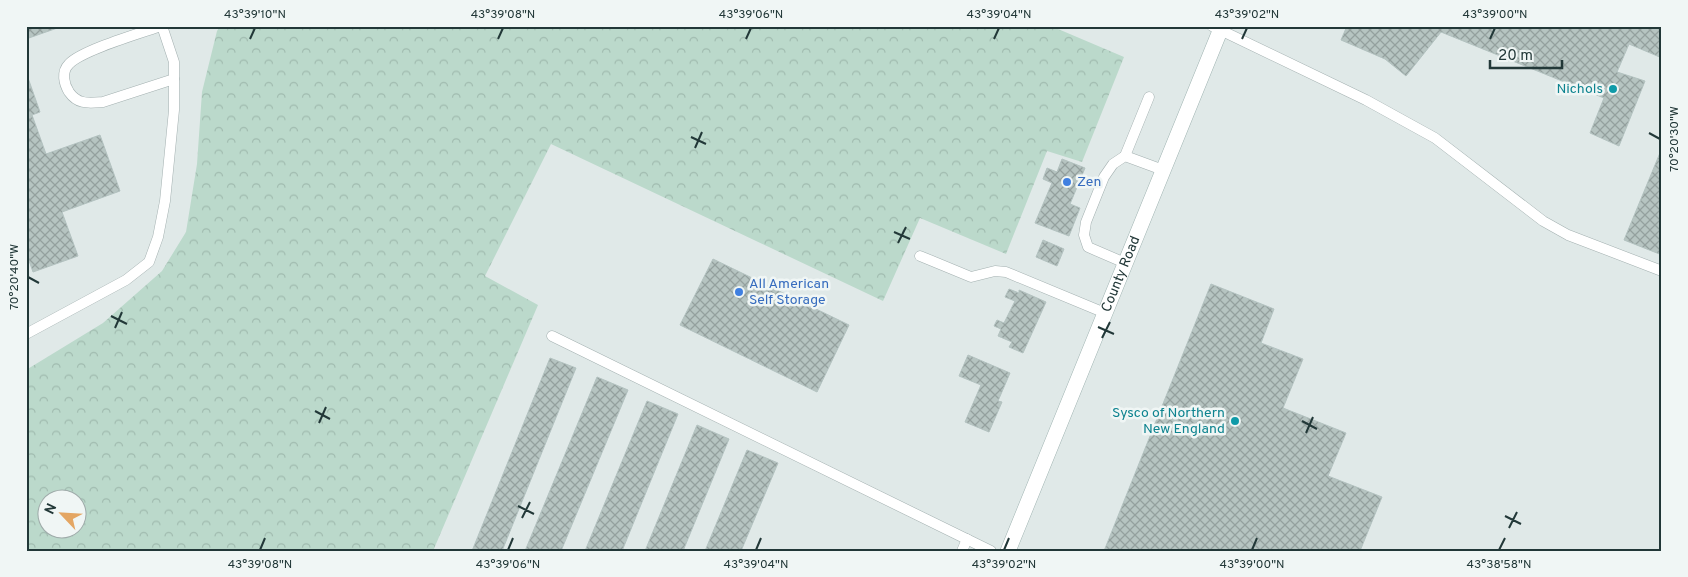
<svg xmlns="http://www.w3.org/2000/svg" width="1688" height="577" viewBox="0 0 1688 577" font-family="Overpass,sans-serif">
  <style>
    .forest { fill: url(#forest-crowns); fill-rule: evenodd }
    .building { fill: url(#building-cross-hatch); stroke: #b3c2c0 }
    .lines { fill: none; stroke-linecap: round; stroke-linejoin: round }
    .service-casing { stroke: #a3b0b0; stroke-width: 11 }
    .secondary-casing { stroke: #a0b4b2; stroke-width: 16 }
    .service { stroke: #fff; stroke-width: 10 }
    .secondary { stroke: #fff; stroke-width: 15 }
    .ticks { fill: none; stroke: #223838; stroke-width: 2 }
    .culture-dot { fill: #0f9aa8; stroke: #f0f6f5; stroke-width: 2 }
    .shop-dot { fill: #3f7fe0; stroke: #f0f6f5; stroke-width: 2 }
    .labels { text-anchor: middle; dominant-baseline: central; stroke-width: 5; stroke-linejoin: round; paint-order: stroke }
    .culture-label { font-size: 14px; fill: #0d838f; stroke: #f0f6f5; text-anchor: end }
    .shop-label { font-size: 14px; fill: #366cbe; stroke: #f0f6f5; text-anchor: start }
    .street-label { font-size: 14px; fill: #223838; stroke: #f0f6f5 }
    .neatline { fill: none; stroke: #223838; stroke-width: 2 }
    .ticks-label { font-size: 12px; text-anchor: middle; fill: #223838 }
  </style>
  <defs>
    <pattern id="forest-crowns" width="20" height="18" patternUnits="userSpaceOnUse" patternTransform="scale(1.25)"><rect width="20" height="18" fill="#bbd9cb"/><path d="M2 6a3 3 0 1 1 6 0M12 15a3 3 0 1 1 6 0" fill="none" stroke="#a0bbaf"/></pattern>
    <pattern id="building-cross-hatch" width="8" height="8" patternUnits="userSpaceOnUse" patternTransform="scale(1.25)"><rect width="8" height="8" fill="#b6c4c1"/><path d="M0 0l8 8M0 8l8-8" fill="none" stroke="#94a09e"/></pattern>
  </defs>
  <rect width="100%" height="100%" fill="#e0e9e8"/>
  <path class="forest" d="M220,26h831l73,31 -42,105 -35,-11 -41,103 -86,-36 -37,83 -332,-157 -66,132 53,29 -105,246h-407v-181l77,-47 59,-52 24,-39 11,-68 5,-72 15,-61zM48,500h30v30h-30z"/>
  <g class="building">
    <path d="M26,26h37l-37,13z"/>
    <path d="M1347,26h315v32l-33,-14 -12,28 28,9 -26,65 -29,-13 14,-35 -163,-66 -35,44 -21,-17 -44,-19z"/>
    <path d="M27,75l13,37 -8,3 14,39 54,-19 20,56 -58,21 16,44 -45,16 -7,-20z"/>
    <path d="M1662,148v107l-38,-15z"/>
    <path d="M1062,159l23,9 -15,36 10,4 -11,28 -34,-13 17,-40 -9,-4 4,-11 10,4z"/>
    <path d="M1043,240l21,9 -7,17 -21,-9z"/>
    <path d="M713,259l136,66 -32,67 -137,-67z"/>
    <path d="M1211,284l63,25 -13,34 42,16 -20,49 63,25 -18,43 54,21 -22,54h-256z"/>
    <path d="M1009,289l10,4v-3l27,12 -23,51 -14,-6 3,-5 -14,-6 3,-7 -7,-3 3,-6 7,3 11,-22 -10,-4z"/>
    <path d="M968,355l42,18 -12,28 4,1 -13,30 -24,-10 16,-37 -22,-9z"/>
    <path d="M550,358l26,10 -74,183h-30z"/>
    <path d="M597,377l31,13 -67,161h-36z"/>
    <path d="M647,401l31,13 -56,137h-37z"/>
    <path d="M697,425l32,14 -46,112h-38z"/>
    <path d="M747,450l31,13 -37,88h-36z"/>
  </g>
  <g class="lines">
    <defs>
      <g id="service">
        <path d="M161,26c-20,7 -79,24 -92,38 -8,8 -5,20 0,28 9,13 20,11 34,10l71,-23"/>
        <path d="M1212,26l154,74 69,38 108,83 25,14 94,36"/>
        <path d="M1125,156l24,-59"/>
        <path d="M920,256l51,21 24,-6 11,1 99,41"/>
        <path d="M1125,263l-37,-16 -4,-12 2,-13 18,-45 9,-13 12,-8 38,14"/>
        <path d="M26,334l100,-54 23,-18 9,-25 7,-36 9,-91v-48l-12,-36"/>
        <path d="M552,336l439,215"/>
        <path d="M962,551l5,-12"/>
      </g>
      <g id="secondary">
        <path id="s1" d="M1008,551l214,-525"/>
      </g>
    </defs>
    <use href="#service" class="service-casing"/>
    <use href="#secondary" class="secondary-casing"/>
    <use href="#service" class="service"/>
    <use href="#secondary" class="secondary"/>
  </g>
  <path class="ticks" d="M250,39l5,-11M498,39l5,-11M746,39l5,-11M994,39l5,-11M1242,39l5,-11M1490,39l5,-11M1649,133l11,6M691,137l15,7M695,148l7,-16M894,232l16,7M898,243l8,-16M28,277l11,6M111,316l16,8M1098,327l16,7M115,328l7,-16M1102,338l8,-16M315,411l15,8M1302,421l15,8M319,423l7,-16M1306,433l7,-16M518,506l16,8M1505,516l16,8M522,518l8,-16M1509,528l8,-16M260,550l5,-12M508,550l5,-12M756,550l5,-12M1004,550l5,-12M1252,550l5,-12M1499,550l6,-12"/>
  <g class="culture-dot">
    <circle cx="1613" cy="89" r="5"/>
    <circle cx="1235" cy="421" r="5"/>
  </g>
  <g class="shop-dot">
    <circle cx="1067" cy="182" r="5"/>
    <circle cx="739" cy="292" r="5"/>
  </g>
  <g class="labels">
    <g class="culture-label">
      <text x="1603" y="89">Nichols</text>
      <text x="1225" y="413">Sysco of Northern<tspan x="1225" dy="16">New England</tspan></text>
    </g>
    <g class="shop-label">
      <text x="1077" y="182">Zen</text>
      <text x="749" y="284">All American<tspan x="749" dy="16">Self Storage</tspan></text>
    </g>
    <g class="street-label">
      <text stroke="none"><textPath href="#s1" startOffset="299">County Road</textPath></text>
    </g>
  </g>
  <rect width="1688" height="577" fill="none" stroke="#f0f6f5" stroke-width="55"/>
  <g transform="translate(62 514) rotate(295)"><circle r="24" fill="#f0f6f5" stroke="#9eaaa9"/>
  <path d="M0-4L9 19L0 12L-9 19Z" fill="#e4a663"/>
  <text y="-8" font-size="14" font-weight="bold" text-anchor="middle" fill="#223838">N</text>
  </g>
  <path d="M1490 60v8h72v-8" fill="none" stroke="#223838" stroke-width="2.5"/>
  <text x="1498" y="60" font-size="15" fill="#223838" stroke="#f0f6f5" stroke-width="4" paint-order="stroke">20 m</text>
  <rect x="28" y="28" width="1632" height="522" class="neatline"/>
  <g class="ticks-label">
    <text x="255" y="18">43°39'10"N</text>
    <text x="503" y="18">43°39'08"N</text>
    <text x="751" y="18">43°39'06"N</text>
    <text x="999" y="18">43°39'04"N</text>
    <text x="1247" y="18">43°39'02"N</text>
    <text x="1495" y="18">43°39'00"N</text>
    <text transform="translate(1674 139) rotate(-90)" y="4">70°20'30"W</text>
    <text transform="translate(14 277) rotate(-90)" y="4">70°20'40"W</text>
    <text x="260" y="568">43°39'08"N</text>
    <text x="508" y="568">43°39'06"N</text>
    <text x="756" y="568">43°39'04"N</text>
    <text x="1004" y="568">43°39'02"N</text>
    <text x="1252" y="568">43°39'00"N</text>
    <text x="1499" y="568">43°38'58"N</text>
  </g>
</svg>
